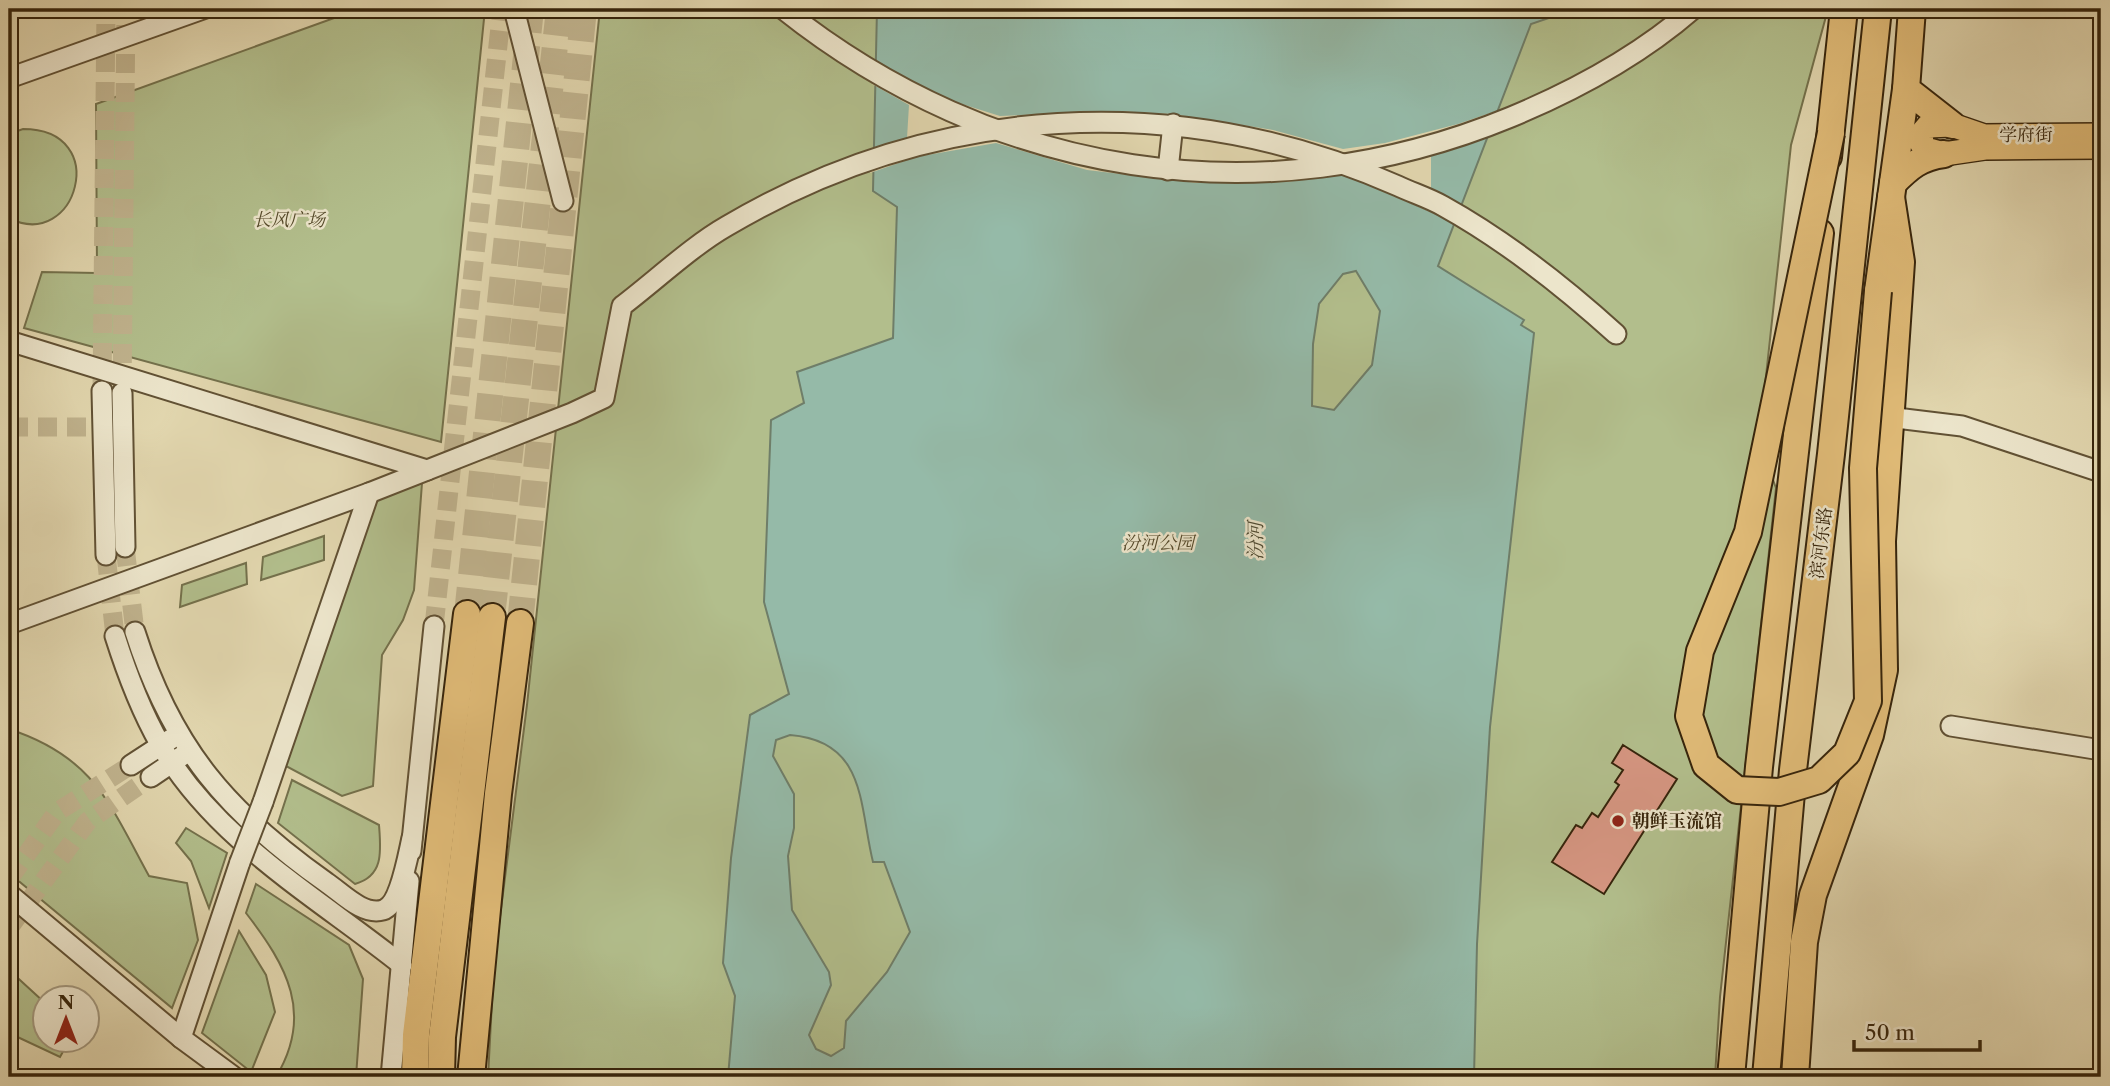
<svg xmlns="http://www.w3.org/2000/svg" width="2110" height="1086" viewBox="0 0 2110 1086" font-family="'Libre Caslon Text','Noto Serif SC',serif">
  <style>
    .green { fill: #b2be8c; stroke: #74714c; stroke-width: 2 }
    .water { fill: #95baa8; stroke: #6f7e69; stroke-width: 2; fill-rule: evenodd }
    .pier { fill: #e2d7af }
    .building { fill: #d69682; stroke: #36240b; stroke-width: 2 }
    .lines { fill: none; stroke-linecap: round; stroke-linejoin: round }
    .minor-tunnel { stroke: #c0b38e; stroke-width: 19; stroke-dasharray: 19 10; stroke-linecap: butt }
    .highway-tunnel { stroke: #c0b38e; stroke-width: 26; stroke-dasharray: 26 13; stroke-linecap: butt }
    .minor-casing { stroke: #615134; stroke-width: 23 }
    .major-casing { stroke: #36240b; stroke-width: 26 }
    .highway-casing { stroke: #36240b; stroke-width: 30 }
    .minor { stroke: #ece5cb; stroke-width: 19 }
    .major { stroke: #e1bc78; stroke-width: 23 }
    .highway { stroke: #e1bc78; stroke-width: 26 }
    .minor-bridge-casing { stroke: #615134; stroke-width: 23; stroke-linecap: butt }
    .highway-bridge-casing { stroke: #36240b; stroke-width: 30; stroke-linecap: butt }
    .minor-bridge { stroke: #ece5cb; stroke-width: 19 }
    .highway-bridge { stroke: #e1bc78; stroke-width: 26 }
    .poi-dot { fill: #8f2418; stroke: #ece5cb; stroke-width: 2.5 }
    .labels { text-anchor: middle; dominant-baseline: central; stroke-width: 5; stroke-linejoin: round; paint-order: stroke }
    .street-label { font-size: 18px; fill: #36240b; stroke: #ece5cb }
    .park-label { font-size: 18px; font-style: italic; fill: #554a2b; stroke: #ece5cb }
    .poi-label { font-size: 18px; font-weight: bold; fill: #36240b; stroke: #ece5cb; text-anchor: start }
    .water-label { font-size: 19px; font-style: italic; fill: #4e4a32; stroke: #ece5cb }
  </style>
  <rect width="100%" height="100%" fill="#e2d7af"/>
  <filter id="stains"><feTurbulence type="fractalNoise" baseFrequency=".00286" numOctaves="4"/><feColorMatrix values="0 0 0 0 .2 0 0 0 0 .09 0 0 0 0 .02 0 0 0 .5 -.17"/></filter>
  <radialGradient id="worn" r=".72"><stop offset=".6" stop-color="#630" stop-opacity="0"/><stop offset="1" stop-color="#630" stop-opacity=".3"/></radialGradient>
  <g class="green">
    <path d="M359,9h126l-44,433 -417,-114 18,-56 55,1 -1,-169z"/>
    <path d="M600,9h1228l-37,136 -32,296 17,47 -56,509 -5,80h-1227l6,-113 33,-259z"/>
    <path d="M23,129c90,0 53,124 -14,89v-84z"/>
    <path d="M422,483l-8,107 -11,30 -21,35 -9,131 -31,10 -58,-31 89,-265z"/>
    <path d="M324,536v24l-63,20 2,-23z"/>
    <path d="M246,563l1,21 -67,23 2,-22z"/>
    <path d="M9,729c85,28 100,74 140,147l38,7 11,57 -26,68 -163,-135z"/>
    <path d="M292,780l87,45c2,26 5,51 -24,59l-77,-61z"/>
    <path d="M186,828l41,25 -18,55 -18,-47 -15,-18z"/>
    <path d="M256,884l93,61 14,34 -7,98h-80c38,-63 11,-111 -30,-164z"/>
    <path d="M239,931l27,44 9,37 -24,60 -49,-39z"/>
    <path d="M9,970l36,33 1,37 23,1 -9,16 -51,-24z"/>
  </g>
  <path class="water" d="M877,9h675l3,7 -24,8 -93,242 86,54 -3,5 13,8 -44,394 -13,217 -3,133h-746l7,-81 -12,-33 8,-105 19,-143 39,-21 -25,-92 7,-182 33,-17 -7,-31 96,-34 4,-131 -24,-16zM1356,271l24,40 -8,54 -38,45 -22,-4 1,-62 6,-40 24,-30zM790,735c77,6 69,71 83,127h11l26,70 -23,40 -41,49 -2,27 -13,8 -15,-7 -7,-14 22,-50 -2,-13 -37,-62 -4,-54 6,-28v-34l-21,-38 3,-16z"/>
  <path class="pier" d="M872,62l77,38 51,16 116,-5 56,3 101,16 70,19 42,-6 73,-19 44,-15 -10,27 -61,20v36l32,18 -6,17 -15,-10 -97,-42 -60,7 -88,1 -110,-13 -91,-27 -80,14 -46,16v-23l37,-12 2,-33 -37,-21z"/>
  <path class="building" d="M1623,745l54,34 -73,115 -52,-32 24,-37 6,3 10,-15 6,4 21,-32 -4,-3 8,-12 -11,-7z"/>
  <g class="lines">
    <g class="minor-tunnel">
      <path d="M102,391l4,-382"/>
      <path d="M122,392l4,-383"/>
      <path d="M9,427h82"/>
      <path d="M125,547l10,85"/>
      <path d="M106,555l9,81"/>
      <path d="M434,626l68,-617"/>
      <path d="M9,879l48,-67 74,-47"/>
      <path d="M9,928l79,-107 63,-44"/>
    </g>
    <g class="highway-tunnel">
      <path d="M467,614l64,-605"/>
      <path d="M492,617l67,-608"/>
      <path d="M520,623l64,-614"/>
    </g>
    <defs>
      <g id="minor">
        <path d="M514,9l49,192"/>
        <path d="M783,9c211,168 478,211 728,108 65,-27 129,-62 182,-108"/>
        <path d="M9,78l194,-69"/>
        <path d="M1168,170l5,-46"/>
        <path d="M9,341l418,129"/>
        <path d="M102,391l4,164"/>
        <path d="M122,393l3,154"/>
        <path d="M1888,417l74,9 139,46"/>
        <path d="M9,624l360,-131 203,-80 32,-15 18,-92c33,-25 70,-60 105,-80 208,-123 451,-137 671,-40 15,7 31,12 45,20 63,35 120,80 173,128"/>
        <path d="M135,632c37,117 93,181 192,251 15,10 36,33 56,27 17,-5 25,-55 29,-72"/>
        <path d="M115,636c12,38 25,73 45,108 55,96 157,153 242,221"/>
        <path d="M1951,726l150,24"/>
        <path d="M131,765l40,-26"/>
        <path d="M151,777l31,-21"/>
        <path d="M263,802l106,-309"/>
        <path d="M411,851l23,-225"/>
        <path d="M9,894l172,144 53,39"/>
        <path d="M181,1038l59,-176"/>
        <path d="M391,1077l18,-196"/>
      </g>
      <path id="major" d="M2101,135l-117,1 -32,-11 -24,1 -6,7 -1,10 5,6 18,5 41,-6 116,-1"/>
      <g id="highway">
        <path d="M1912,9l-6,80 46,36"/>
        <path d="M1828,157l16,-148"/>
        <path d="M1893,183c16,-16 27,-26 51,-29"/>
        <path d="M1878,291l28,-202"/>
        <path d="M415,1077l1,-42 51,-421"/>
        <path d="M441,1077l1,-40 50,-420"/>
        <path d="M471,1077l27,-283 22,-171"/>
        <path d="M1731,1077l28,-310 61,-534"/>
        <path d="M1766,1077l27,-307 38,-316 47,-445"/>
        <path d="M1795,1077l9,-135 9,-47 57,-160 14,-65 -2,-129 19,-279 -10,-65"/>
      </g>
    </defs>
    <use href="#minor" class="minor-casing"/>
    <use href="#major" class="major-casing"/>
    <use href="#highway" class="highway-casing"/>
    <use href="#minor" class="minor"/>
    <use href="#major" class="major"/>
    <use href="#highway" class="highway"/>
    <defs>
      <path id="minor-bridge" d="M240,862l23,-60"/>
      <path id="highway-bridge" d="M1831,133l-83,399 -48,119 -11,65 17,49 31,25 42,2 40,-12 28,-27 21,-52 -5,-233 15,-177"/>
    </defs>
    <use href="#minor-bridge" class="minor-bridge-casing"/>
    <use href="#highway-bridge" class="highway-bridge-casing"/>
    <use href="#minor-bridge" class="minor-bridge"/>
    <use href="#highway-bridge" class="highway-bridge"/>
  </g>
  <circle class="poi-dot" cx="1618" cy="821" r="7"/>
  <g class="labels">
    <g class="street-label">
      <text x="2026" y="135">学府街</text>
      <text transform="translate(1821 543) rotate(-83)">滨河东路</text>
    </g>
    <g class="park-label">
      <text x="289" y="220">长风广场</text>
      <text x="1158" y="543">汾河公园</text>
    </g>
    <g class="poi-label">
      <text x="1632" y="821">朝鲜玉流馆</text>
    </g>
    <g class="water-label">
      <text transform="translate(1255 541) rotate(-90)">汾河</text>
    </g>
  </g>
  <rect width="2110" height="1086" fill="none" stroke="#e2d7af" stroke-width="35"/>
  <rect x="10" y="10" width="2089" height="1065" fill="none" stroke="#36240b" stroke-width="3.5"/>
  <rect x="18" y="18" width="2075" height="1051" fill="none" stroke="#36240b" stroke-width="2"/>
  <g transform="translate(66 1019)"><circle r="33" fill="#ece5cb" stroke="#a3987e" stroke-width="2"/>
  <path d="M0-5L12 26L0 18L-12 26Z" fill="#8f2418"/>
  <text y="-10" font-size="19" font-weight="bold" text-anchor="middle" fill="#36240b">N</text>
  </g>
  <path d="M1854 1040v10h126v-10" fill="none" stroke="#36240b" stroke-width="3.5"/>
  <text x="1865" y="1040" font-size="21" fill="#36240b" stroke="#ece5cb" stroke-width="5" paint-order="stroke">50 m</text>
  <rect width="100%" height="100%" filter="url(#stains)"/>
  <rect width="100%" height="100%" fill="url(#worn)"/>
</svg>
